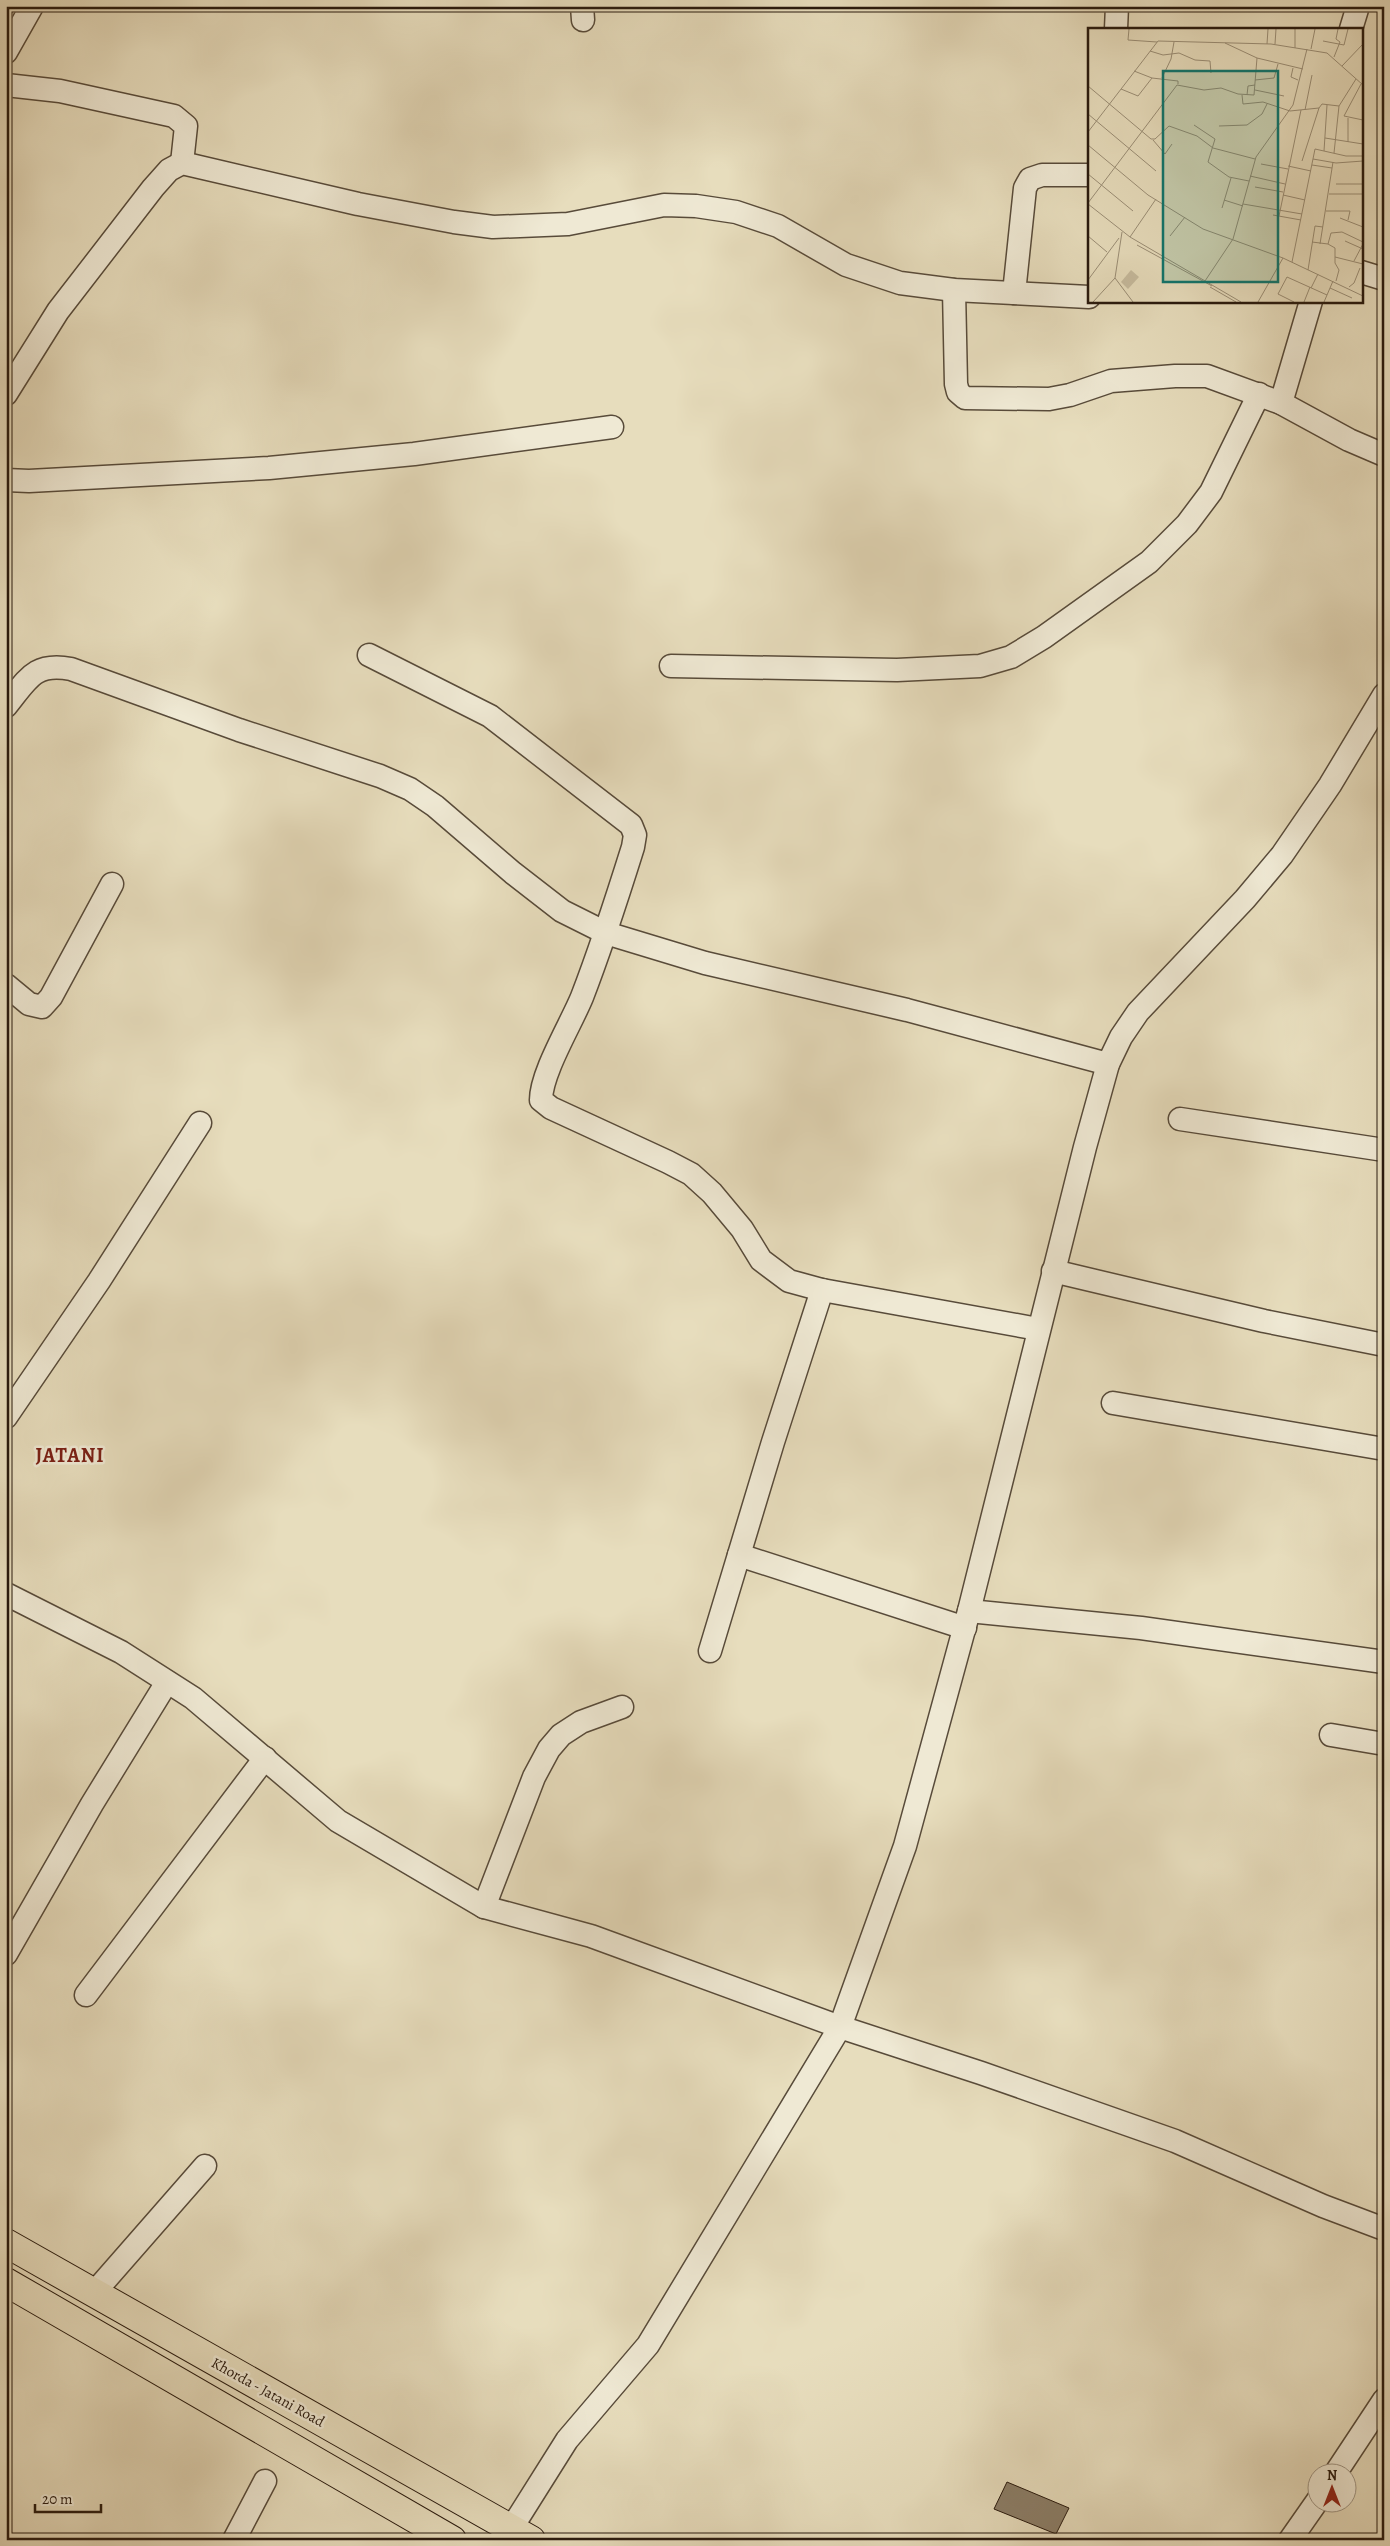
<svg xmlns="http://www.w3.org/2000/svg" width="1390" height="2546" viewBox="0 0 1390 2546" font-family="Alegreya,serif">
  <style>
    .building { fill: #8c7f69; stroke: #291a0e }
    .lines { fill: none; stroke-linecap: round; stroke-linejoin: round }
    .minor-casing { stroke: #584b3a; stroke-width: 25 }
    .major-casing { stroke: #291a0e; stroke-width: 30 }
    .minor { stroke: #efe9d4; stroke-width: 22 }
    .major { stroke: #e7ddbd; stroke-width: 28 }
    .labels { text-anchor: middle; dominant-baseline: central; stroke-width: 5; stroke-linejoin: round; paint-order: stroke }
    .street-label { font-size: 15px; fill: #291a0e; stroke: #efe9d4 }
    .district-label { font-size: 20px; font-weight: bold; letter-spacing: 1px; fill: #7a1f14; stroke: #efe9d4 }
    .inset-road { fill: none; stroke: #9b8f77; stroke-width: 1 }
    .view { fill: #0f766e; fill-opacity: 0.15; stroke: #0f766e; stroke-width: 2.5 }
    .inset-edge { fill: none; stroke: #291a0e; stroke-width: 2.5 }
  </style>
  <rect width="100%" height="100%" fill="#e7ddbd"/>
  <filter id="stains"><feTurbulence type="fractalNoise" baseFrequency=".004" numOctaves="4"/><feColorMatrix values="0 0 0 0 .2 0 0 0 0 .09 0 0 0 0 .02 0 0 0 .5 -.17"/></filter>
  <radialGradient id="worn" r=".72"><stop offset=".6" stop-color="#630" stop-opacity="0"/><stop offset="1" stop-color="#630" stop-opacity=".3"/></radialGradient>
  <path class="building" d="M1007,2482l62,26 -13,26 -62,-25z"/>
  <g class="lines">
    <defs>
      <g id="minor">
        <path d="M582,6l1,14"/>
        <path d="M1116,29l1,-23"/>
        <path d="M1351,29l7,-23"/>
        <path d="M6,52l26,-46"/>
        <path d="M6,85l54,6 114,25 12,10 -4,37"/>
        <path d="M1361,272l23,7"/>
        <path d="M954,290l2,94 2,8 7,6 84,1 21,-4 41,-14 64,-5h32l74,27 68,37 35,15"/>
        <path d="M1014,293l11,-105 5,-9 12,-4h47"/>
        <path d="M6,394l52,-83 95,-123 16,-18 13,-7 176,41 96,18 39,5 75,-3 96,-19 32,1 40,6 42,14 68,39 54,18 54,7 135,7"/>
        <path d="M1281,403l30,-102"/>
        <path d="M6,480l23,1 240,-13 145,-14 198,-27"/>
        <path d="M369,655l121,61 141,109 4,10 -2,12c-16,51 -32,101 -51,150 -11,27 -41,76 -41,103l10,8 117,54 23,12 21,19 30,36 19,31 28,21 33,9 216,39"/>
        <path d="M671,666l226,4 83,-4 31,-9 33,-20 105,-75 38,-38 24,-32 48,-98"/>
        <path d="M6,706c22,-27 28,-44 65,-37l168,61 141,46 30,13 25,17 78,67 49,38 44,22 99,30 202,47 201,54"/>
        <path d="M6,985l23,19 13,3 9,-10 61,-113"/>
        <path d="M1180,1119l204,31"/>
        <path d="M1053,1271l211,50 120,24"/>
        <path d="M1113,1403l271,46"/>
        <path d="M6,1417l93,-136 101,-158"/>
        <path d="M739,1555l226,73"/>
        <path d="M6,1594l115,58 72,46 145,123 146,86 107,29 249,91 141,46 194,68 148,65 61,23"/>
        <path d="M969,1611l172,17 243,34"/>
        <path d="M710,1651l63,-209 49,-152"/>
        <path d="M1331,1735l53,9"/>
        <path d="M484,1907l50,-130 15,-28 12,-14 20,-13 41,-15"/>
        <path d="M6,1954l86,-150 75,-122"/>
        <path d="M86,1995l179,-237"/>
        <path d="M93,2294l112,-128"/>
        <path d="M1335,2474l49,-74"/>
        <path d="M511,2529l56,-89 81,-95 192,-318 65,-181 64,-235 116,-464 23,-83 13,-27 17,-25 107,-113 37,-44 48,-70 54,-90"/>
        <path d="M234,2540l31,-59"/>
        <path d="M1290,2540l28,-40"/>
      </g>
      <g id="major">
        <path d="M6,2243l525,297"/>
        <path d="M6,2282l446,258"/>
      </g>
    </defs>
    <use href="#minor" class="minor-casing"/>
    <use href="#major" class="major-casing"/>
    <use href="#minor" class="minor"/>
    <use href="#major" class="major"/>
  </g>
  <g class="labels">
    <g class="street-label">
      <text transform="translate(268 2392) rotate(29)">Khorda - Jatani Road</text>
    </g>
    <g class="district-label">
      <text x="70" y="1455">JATANI</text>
    </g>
  </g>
  <g transform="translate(1088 28)">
    <rect width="275" height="275" fill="#e7ddbd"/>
    <path d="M43,242l8,7 -11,12 -7,-7z" fill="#c7bc9f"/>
    <path class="inset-road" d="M41,1l-1,11 29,2M235,13l21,4 4,-16M137,15l32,15 46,11M179,16l1,-15M187,16l1,-15M207,20v-19M223,21l4,-20M62,23l13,4 16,-2 16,7 15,1 1,12M246,29l6,-15 -4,-3 2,-10M254,38l21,-22M205,40l-2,9 7,3M46,43l18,7 26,3v3M74,50l9,-19 3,-17M167,52l19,-2 4,-14M273,56l-17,32 19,4M0,58l63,53h4l14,-13 28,10 16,12 42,11M33,61l17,7 14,-18M167,62l29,6M154,67l1,9 20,-2 27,9 29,-3 -17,53M159,67l1,-9 7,-1M231,80l3,-4 17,2M217,82l7,-35M0,86l68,57M106,97l21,14 -7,23 21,15 20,4M131,98l28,-1 15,-11 5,-10M0,104l70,-91 113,3 56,9 36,32M237,110l38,6M65,112l12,14 7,-10M260,114v-24M0,117l60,50 55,34 80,29 80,38M236,123l3,-46M246,125l5,-47 17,-27M225,131l23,4 27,-2M173,136l27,5M224,137l20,3M200,138l23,5M0,146l45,37M162,148l35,8M248,156h27M167,159l28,5M241,166h34M195,167l22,5M136,172l19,6M0,175l89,-118 27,5 17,-2 17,6 16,1 3,-37M0,176l42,33 111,65M155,176l59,10M134,180l9,-30M238,183h24l-2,9M185,187l28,5M191,188l22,-106M252,190l23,9M34,204l-7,46 18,24M0,208l19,16M82,208l15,-19M42,209l26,-38M257,213l18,8M224,214l16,2 3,-11 11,-1 21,10M232,216l13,-82M240,216l7,4v15l4,7 -3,11M49,217l75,41M247,229l28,7M266,233l9,-17M204,234l23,-113 31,7h17M220,242l7,-44 8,1M0,252l31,-42M117,253l28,-42 23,-82 37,-52 14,-56M122,259l26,15M261,259l5,-4 6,-15M223,260l7,-14M242,260l22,10M5,274l22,-24M170,274l25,-44M206,274l-16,-8 9,-17 40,18M216,274l6,-15M236,274l9,-21"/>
    <path class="view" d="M75,43h115v211h-115z"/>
    <rect width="275" height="275" class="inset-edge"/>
  </g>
  <rect width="1390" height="2546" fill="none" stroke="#e7ddbd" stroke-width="25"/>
  <rect x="8" y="8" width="1375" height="2531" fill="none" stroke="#291a0e" stroke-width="2.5"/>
  <rect x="12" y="12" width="1365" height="2521" fill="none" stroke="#291a0e"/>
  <g transform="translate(1332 2488)"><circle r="24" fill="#efe9d4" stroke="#a09685"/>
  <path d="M0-4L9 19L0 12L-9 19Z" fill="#8f2418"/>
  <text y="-8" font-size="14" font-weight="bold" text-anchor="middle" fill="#291a0e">N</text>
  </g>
  <path d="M35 2504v8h66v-8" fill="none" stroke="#291a0e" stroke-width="2.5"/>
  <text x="42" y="2504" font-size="15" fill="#291a0e" stroke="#efe9d4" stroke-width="4" paint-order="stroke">20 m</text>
  <rect width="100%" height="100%" filter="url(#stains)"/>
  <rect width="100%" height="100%" fill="url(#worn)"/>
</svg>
